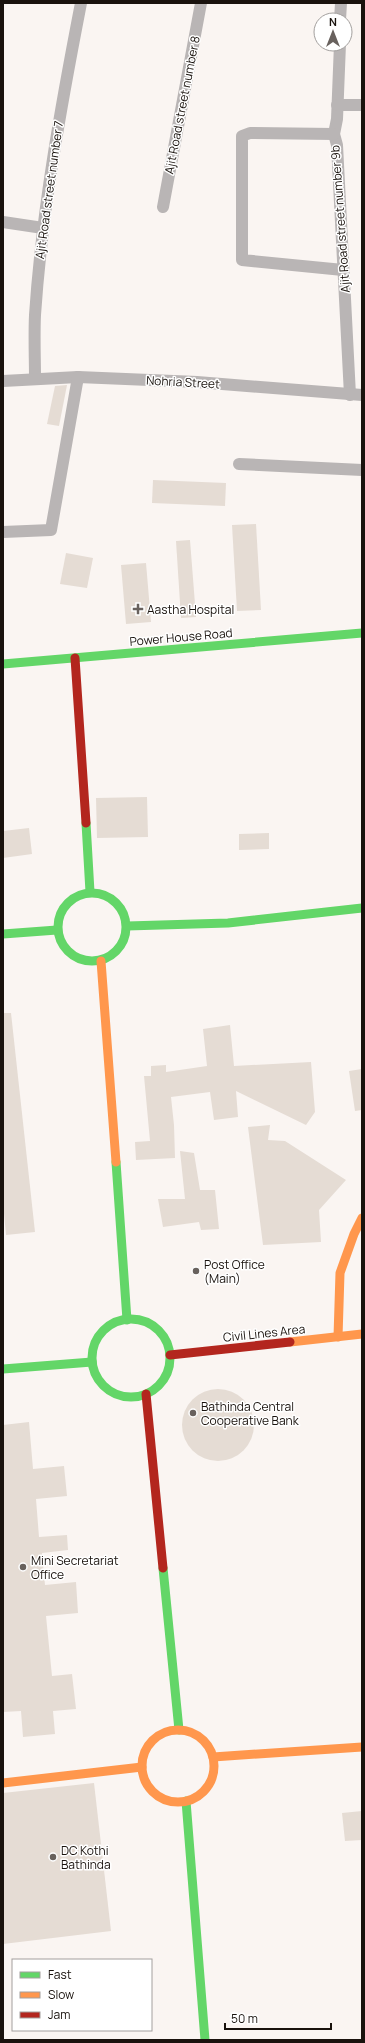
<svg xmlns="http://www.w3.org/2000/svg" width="365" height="2043" viewBox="0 0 365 2043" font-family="Manrope,sans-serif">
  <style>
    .building { fill: #e5dcd4 }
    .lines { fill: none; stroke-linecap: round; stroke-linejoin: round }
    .street { stroke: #b9b5b5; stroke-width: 12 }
    .fast { stroke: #63d668; stroke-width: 9 }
    .slow { stroke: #ff974d; stroke-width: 9 }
    .jam { stroke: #b3261e; stroke-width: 9 }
    .poi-dot { fill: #68615d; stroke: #fff; stroke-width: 1.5 }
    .labels { text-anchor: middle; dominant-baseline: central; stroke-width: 3; stroke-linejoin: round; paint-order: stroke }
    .street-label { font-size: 12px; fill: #19120d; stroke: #fff }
    .poi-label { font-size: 12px; fill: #19120d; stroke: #fff; text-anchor: start }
  </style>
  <rect width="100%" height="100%" fill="#faf5f2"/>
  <g class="building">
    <path d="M67,385l-8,41 -12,-2 8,-38z"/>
    <path d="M153,480l73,3 -1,23 -73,-3z"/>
    <path d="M256,524l5,86 -24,1 -5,-86z"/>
    <path d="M190,540l6,77 -15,1 -5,-77z"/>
    <path d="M66,553l27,5 -6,30 -27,-4z"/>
    <path d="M146,563l5,59 -25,2 -5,-59z"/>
    <path d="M147,797l1,40 -51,1 -1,-40z"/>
    <path d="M29,828l3,26 -29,4v-27z"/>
    <path d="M269,833v16l-30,1v-16z"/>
    <path d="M3,1013h8l24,219 -29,3 -3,-32z"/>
    <path d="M230,1025l4,41 77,-4 4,50 -9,13 -70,-34 2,26 -24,3 -4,-28 -39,5 3,28 1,33 -39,2 -1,-18 15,-1 -6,-65h7v-10l15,-1v7l41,-6 -4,-37z"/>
    <path d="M362,1069v41l-7,1 -6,-40z"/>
    <path d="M270,1125l-2,15 17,1 61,39 -27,30 2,32 -58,3 -15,-118z"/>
    <path d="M180,1151l14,2 6,37h15l4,39 -18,1 -2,-8 -36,5 -5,-28h27z"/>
    <circle cx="218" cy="1425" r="36"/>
    <path d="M29,1422l4,47 31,-3 3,30 -31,3 3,38 28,-2 1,15 -26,3 3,32 31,-3 2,31 -32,3 6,60 20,-2 4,35 -23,2 2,23 -32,3 -2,-26 -18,1v-287z"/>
    <path d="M94,1783l17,148 -108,13v-151z"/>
    <path d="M362,1811v29l-17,1 -3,-28z"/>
  </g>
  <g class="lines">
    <g class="street">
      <path d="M340,20l1,-17"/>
      <path d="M340,44l-3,75 -3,15 3,11 13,250"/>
      <path d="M337,105h25"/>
      <path d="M334,134l-84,-1 -8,3v124l101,10"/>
      <path d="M163,207l38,-204"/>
      <path d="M3,222l40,6"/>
      <path d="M35,379c0,-21 -1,-42 0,-64 7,-105 26,-209 46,-312"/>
      <path d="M3,381l75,-4 119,5 165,13"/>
      <path d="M239,464l123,6"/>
      <path d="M3,532l48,-2 27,-153"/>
    </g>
    <g class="fast">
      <path d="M3,664l359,-31"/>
      <path d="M86,823l4,69"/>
      <circle cx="92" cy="927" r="34"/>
      <path d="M127,926l101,-3 134,-15"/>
      <path d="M3,934l54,-4"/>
      <path d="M116,1162l11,158"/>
      <circle cx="131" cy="1358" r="39"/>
      <path d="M3,1369l89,-7"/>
      <path d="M163,1568l16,162"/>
      <path d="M186,1801l19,239"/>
    </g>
    <g class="slow">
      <path d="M101,961l15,201"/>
      <path d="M338,1337l2,-64 14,-39 8,-16"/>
      <path d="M290,1342l72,-8"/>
      <circle cx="178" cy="1766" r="36"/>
      <path d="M213,1757l149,-10"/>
      <path d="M3,1783l139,-16"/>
    </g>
    <g class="jam">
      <path d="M75,658l11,165"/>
      <path d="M170,1355l120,-13"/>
      <path d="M146,1394l17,174"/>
    </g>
  </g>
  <g class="poi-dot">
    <path d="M136 603h4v4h4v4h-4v4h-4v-4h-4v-4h4z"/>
    <circle cx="196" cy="1271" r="4"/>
    <circle cx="193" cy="1413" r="4"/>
    <circle cx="23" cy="1567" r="4"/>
    <circle cx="53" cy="1857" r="4"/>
  </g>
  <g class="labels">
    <g class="street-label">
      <text transform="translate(182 105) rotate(-79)">Ajit Road street number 8</text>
      <text transform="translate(49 190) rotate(-82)">Ajit Road street number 7</text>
      <text transform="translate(340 219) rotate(-94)">Ajit Road street number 9b</text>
      <text transform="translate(183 382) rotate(3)">Nohria Street</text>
      <text transform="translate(181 637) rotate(-5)">Power House Road</text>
      <text transform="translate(264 1333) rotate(-6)">Civil Lines Area</text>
    </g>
    <g class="poi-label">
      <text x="147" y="609">Aastha Hospital</text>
      <text x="204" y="1264">Post Office<tspan x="204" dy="14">(Main)</tspan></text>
      <text x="201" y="1406">Bathinda Central<tspan x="201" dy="14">Cooperative Bank</tspan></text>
      <text x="31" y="1560">Mini Secretariat<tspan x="31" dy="14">Office</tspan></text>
      <text x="61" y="1850">DC Kothi<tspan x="61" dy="14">Bathinda</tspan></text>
    </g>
  </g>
  <rect width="365" height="2043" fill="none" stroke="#19120d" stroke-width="8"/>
  <rect x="12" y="1959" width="140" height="72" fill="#ffffff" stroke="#a3a09e"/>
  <rect x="20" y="1972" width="20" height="6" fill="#63d668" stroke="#a3a09e"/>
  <text x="48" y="1979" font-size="12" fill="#19120d">Fast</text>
  <rect x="20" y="1992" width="20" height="6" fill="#ff974d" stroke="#a3a09e"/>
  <text x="48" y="1999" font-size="12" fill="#19120d">Slow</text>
  <rect x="20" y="2012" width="20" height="6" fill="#b3261e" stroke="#a3a09e"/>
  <text x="48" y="2019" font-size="12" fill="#19120d">Jam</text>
  <g transform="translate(333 32)"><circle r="19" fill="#ffffff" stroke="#a3a09e"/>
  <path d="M0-3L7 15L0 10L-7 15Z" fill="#68615d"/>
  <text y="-6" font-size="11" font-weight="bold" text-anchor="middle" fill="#19120d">N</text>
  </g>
  <path d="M225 2023v6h106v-6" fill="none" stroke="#19120d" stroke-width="2"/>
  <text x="231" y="2023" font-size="12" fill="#19120d" stroke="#ffffff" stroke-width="3" paint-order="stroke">50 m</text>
</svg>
